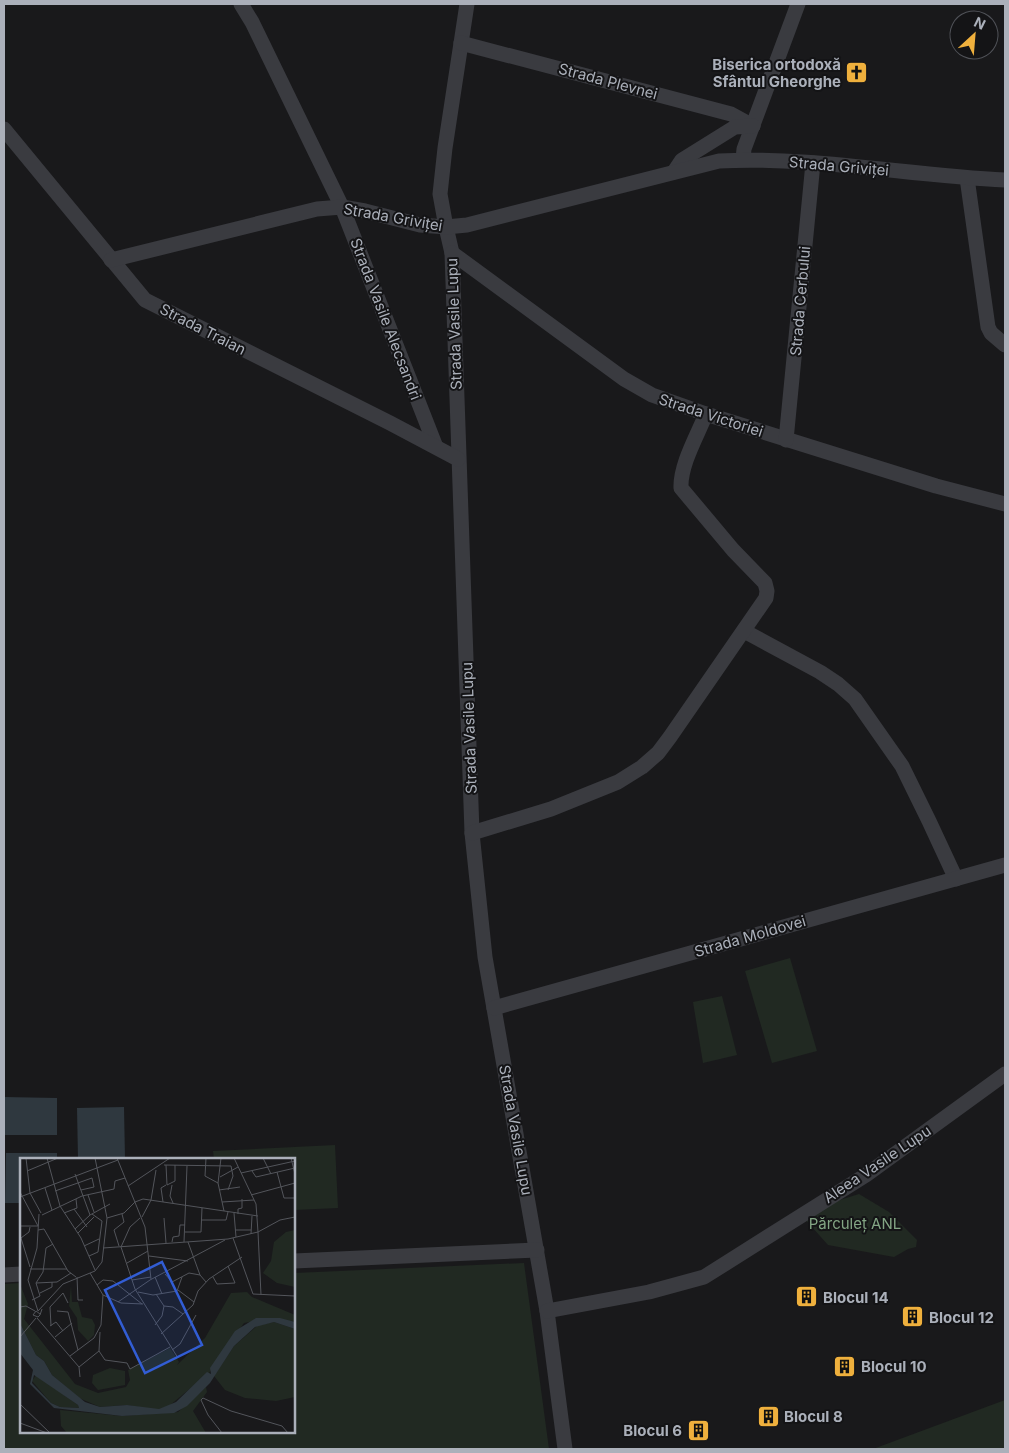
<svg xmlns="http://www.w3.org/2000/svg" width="1009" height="1453" viewBox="0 0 1009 1453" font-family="Inter,sans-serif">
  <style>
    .green { fill: #212922 }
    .water { fill: #2f383f }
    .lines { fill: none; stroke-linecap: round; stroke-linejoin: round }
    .street { stroke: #3a3b40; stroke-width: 15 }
    .labels { text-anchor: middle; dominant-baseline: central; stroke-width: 4; stroke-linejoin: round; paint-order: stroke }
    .poi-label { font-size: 15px; font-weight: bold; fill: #abb0ba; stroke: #141416; text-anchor: start }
    .street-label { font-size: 15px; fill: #abb0ba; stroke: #141416 }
    .park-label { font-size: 15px; fill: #83a584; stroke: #141416 }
    .inset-road { fill: none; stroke: #53555b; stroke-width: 1 }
    .view { fill: #325dd4; fill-opacity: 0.15; stroke: #325dd4; stroke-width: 2.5 }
    .inset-edge { fill: none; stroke: #abb0ba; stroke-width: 2.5 }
  </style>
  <rect width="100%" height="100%" fill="#19191b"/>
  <g class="green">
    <path d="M790,958l27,93 -45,12 -27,-92z"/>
    <path d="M722,996l15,59 -34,8 -10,-61z"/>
    <path d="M335,1145l3,63 -44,2v-51h-80l-1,-8z"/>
    <path d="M859,1194l30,18 28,28 -1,7 -8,2 -14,8 -66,-12 -24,-27 23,-14z"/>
    <path d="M524,1263l25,186h-545v-165l17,-1v149h273v-159z"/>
    <path d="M1005,1400v49h-132z"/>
  </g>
  <g class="water">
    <path d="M4,1097l53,1v37h-53z"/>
    <path d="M124,1107l1,52h-47l-1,-51z"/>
    <path d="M6,1153h51v6h-36v44h-16z"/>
  </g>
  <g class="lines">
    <g class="street">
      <path d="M241,4l11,18 90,185 94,240"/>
      <path d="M467,4l-22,144 -5,46 6,33 6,26 20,580 13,124 62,354 18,138"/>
      <path d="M461,43l270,71 22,12"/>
      <path d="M4,129l141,171 245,123 68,36"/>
      <path d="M743,159l1,-10 54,-145"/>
      <path d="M674,172l8,-12 53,-33 18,-1"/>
      <path d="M967,178l21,149 3,6 14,12"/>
      <path d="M452,253l172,126 28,16 54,19 230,72 69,18"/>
      <path d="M111,260l206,-51 25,-2 23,4 55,14 26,2 21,-2 252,-64c95,-5 192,15 286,19"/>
      <path d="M786,440l27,-277"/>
      <path d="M744,631l76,41 18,12 17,15 47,67 27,55 27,58"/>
      <path d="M472,833l79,-24 67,-27 24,-15 16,-14 12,-16 96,-139 1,-7 -2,-8 -32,-33 -52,-62c-1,-23 16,-52 25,-74"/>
      <path d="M494,1008l511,-143"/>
      <path d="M294,1261l243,-11"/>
      <path d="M4,1275l17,-1"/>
      <path d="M547,1311l102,-19 55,-15 162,-102 139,-101"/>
    </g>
  </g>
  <defs>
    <symbol id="church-square" viewBox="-11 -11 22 22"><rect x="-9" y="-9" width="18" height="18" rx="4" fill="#efb03d" stroke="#141416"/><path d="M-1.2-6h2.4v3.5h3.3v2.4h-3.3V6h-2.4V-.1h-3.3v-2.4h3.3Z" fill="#111"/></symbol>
    <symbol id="building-square" viewBox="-11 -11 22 22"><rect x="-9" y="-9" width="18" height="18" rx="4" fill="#efb03d" stroke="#141416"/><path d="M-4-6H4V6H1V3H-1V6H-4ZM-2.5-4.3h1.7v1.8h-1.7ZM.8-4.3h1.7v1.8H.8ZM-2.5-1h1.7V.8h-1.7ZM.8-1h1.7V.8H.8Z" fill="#111"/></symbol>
  </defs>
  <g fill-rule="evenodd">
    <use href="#church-square" x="844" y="60" width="25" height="25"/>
    <use href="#building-square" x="794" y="1284" width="25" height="25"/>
    <use href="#building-square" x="900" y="1304" width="25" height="25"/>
    <use href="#building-square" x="832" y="1354" width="25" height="25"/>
    <use href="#building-square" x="756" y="1404" width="25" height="25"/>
    <use href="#building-square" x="686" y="1418" width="25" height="25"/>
  </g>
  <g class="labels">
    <g class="poi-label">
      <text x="841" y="64" text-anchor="end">Biserica ortodoxă<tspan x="841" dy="17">Sfântul Gheorghe</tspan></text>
      <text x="823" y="1297">Blocul 14</text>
      <text x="929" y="1317">Blocul 12</text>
      <text x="861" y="1366">Blocul 10</text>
      <text x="784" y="1416">Blocul 8</text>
      <text x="682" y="1430" text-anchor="end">Blocul 6</text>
    </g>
    <g class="street-label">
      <text transform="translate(608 81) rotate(15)">Strada Plevnei</text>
      <text transform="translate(839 166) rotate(5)">Strada Griviței</text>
      <text transform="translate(393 217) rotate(10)">Strada Griviței</text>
      <text transform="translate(800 301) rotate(-85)">Strada Cerbului</text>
      <text transform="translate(386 319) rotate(69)">Strada Vasile Alecsandri</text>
      <text transform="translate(454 324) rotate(-92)">Strada Vasile Lupu</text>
      <text transform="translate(203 329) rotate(27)">Strada Traian</text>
      <text transform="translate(711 415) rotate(18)">Strada Victoriei</text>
      <text transform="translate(469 728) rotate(-92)">Strada Vasile Lupu</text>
      <text transform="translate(750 936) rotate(-16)">Strada Moldovei</text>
      <text transform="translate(516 1130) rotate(80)">Strada Vasile Lupu</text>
      <text transform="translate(877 1164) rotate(-34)">Aleea Vasile Lupu</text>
    </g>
    <g class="park-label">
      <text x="855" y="1223">Părculeț ANL</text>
    </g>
  </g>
  <g transform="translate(20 1158)">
    <rect width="275" height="275" fill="#19191b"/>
    <path d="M275,72v57l-18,-4 -14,-10 8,-12 3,-19 12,-10zM0,126l8,20 -4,15 51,65 23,9 28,-6 4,-7 -2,-10 42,-22 9,14 -2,3 28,-27 26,-45 16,-1 5,5 43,18v7l-25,-4 -26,5 -35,50 -40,33 -12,4 -30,-5 -27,2 -21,-9 -27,-23 -8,-14 -8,-6 -16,-32zM51,128l1,16h6l4,15 10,2 3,6 -1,10 -6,6 -10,-11 -1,-12 -8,-12zM254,164l21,7v68l-19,4 -31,-3 -20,-8 -11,-14 20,-30 24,-21zM90,210l15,3v14l-27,5 -6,-7 1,-8zM16,217l42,30 1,3 -19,-1 -9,-4 -19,-22zM186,229l1,5 -14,19 13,22h-139l-6,-7 -1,-16 62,6 56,-4z" fill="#212922"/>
    <path d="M236,160h24l15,4v7l-21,-7 -19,5 -21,19 -24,37 -23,23 -13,7 -52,3 -68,-8 -24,-24 3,-14 -13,-17v-30l16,32 8,6 8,14 33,27 15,5 27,-2 32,4 17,-7 31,-30 4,2 -1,-6 25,-37zM14,217l44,30 1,3 -19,-1 -9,-4 -19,-20z" fill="#2f383f" fill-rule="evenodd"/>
    <path class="inset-road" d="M6,0l4,35 11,20M27,0l13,48 21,32 14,32M97,0l28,69 6,52M186,0l-1,18 13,7M214,0l22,46 2,28M243,0l8,16M271,0l4,16M144,7l67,1 2,10 -5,14M146,7l1,20 8,-4v-16M7,13l31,-13M232,13l4,6 39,-9M257,14l7,26h11M221,15l54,-12M55,16l15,41M200,19l18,-10M198,25l6,28M198,25l3,-25M152,27l-2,11 3,7M108,28l42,-28M25,30l7,22M199,32l21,-3M35,33l37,-13 2,9 -13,3M0,34l18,34h-18M68,37l6,17M231,37l44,-12M0,39l98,-37M143,44l-2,-14 5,-3M202,44l32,-2M54,51l13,18M44,55l13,-5 -1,-9M214,55l2,24M218,56v-5l4,-1v-9M22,57l40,-19 32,-7 1,-8 10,-3M122,59l9,-17 5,-30M87,60l17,-5 11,-11 8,-3 115,17M120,60l-10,9 -9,20 14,42 43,69M144,60l2,25M182,62h24l2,-8M55,71l15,-14 20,-11M18,72l6,-1 24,42 8,6M215,72h16M165,74h16l1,-24M238,74l3,63M58,75l16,-16M231,76l1,-18M0,77l10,32M1,80l8,-6 1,-5M213,80l20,56 42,2M152,84l1,-5 6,-1 1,-11h5M164,84l3,-76M168,84l12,33 6,7M64,88l15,-7M99,88l-5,-16 10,-8 -2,-8M83,90l125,-9 30,-7 22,-12 15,-3M69,98l9,-4 4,-31 -10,-7M129,98l39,5M107,105l21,-12M10,111h37M145,116l7,8 17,-9 11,2M57,119l1,23h5M135,119l7,17M193,119l4,7 18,-1 -7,-17M112,122l19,-3M16,125l21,-1 14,-9M77,127l6,-5 10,1 29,23M158,132l16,12M118,134l15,3 24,-4 5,-14M20,135l12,-6v-5M136,136l8,12 9,1 10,7M83,137l18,8 22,1M12,142l8,-4 -4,-13 7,-11 3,-24 7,-4M98,144l32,-22 75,-40M0,149l6,-1 9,5M18,153l-10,-31 9,-32 2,-34M18,153l25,-27 32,-13 7,-9 5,-44 -12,-60M37,153l11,1 10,38M20,156l-4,-3 -3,4 5,2 2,-2 2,-6M17,160l42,49 1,10M135,167l7,-9 2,-10M30,168l6,-4 7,9M31,168l-1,-19 13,-14 5,10M141,176l32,-29 5,-14 11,-12 33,-22M0,179l16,-19M35,179l17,-14M152,192l8,-6 16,-29M79,193l6,9 22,3 3,6 40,-22M50,198l24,-18 7,-13 2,-30 -13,-22M59,209l20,-16 1,-19M0,246l30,29M0,265l27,10M202,275l-14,-18 -7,-15 2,-2 28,13 51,15 6,7"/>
    <path class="view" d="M142,104l40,83 -57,28 -40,-83z"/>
    <rect width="275" height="275" class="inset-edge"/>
  </g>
  <rect width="1009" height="1453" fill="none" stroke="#abb0ba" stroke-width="10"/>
  <g transform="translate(974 35) rotate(26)"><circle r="24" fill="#141416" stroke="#505258"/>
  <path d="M0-4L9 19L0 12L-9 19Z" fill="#efb03d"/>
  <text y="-8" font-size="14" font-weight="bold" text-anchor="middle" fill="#abb0ba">N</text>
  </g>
</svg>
